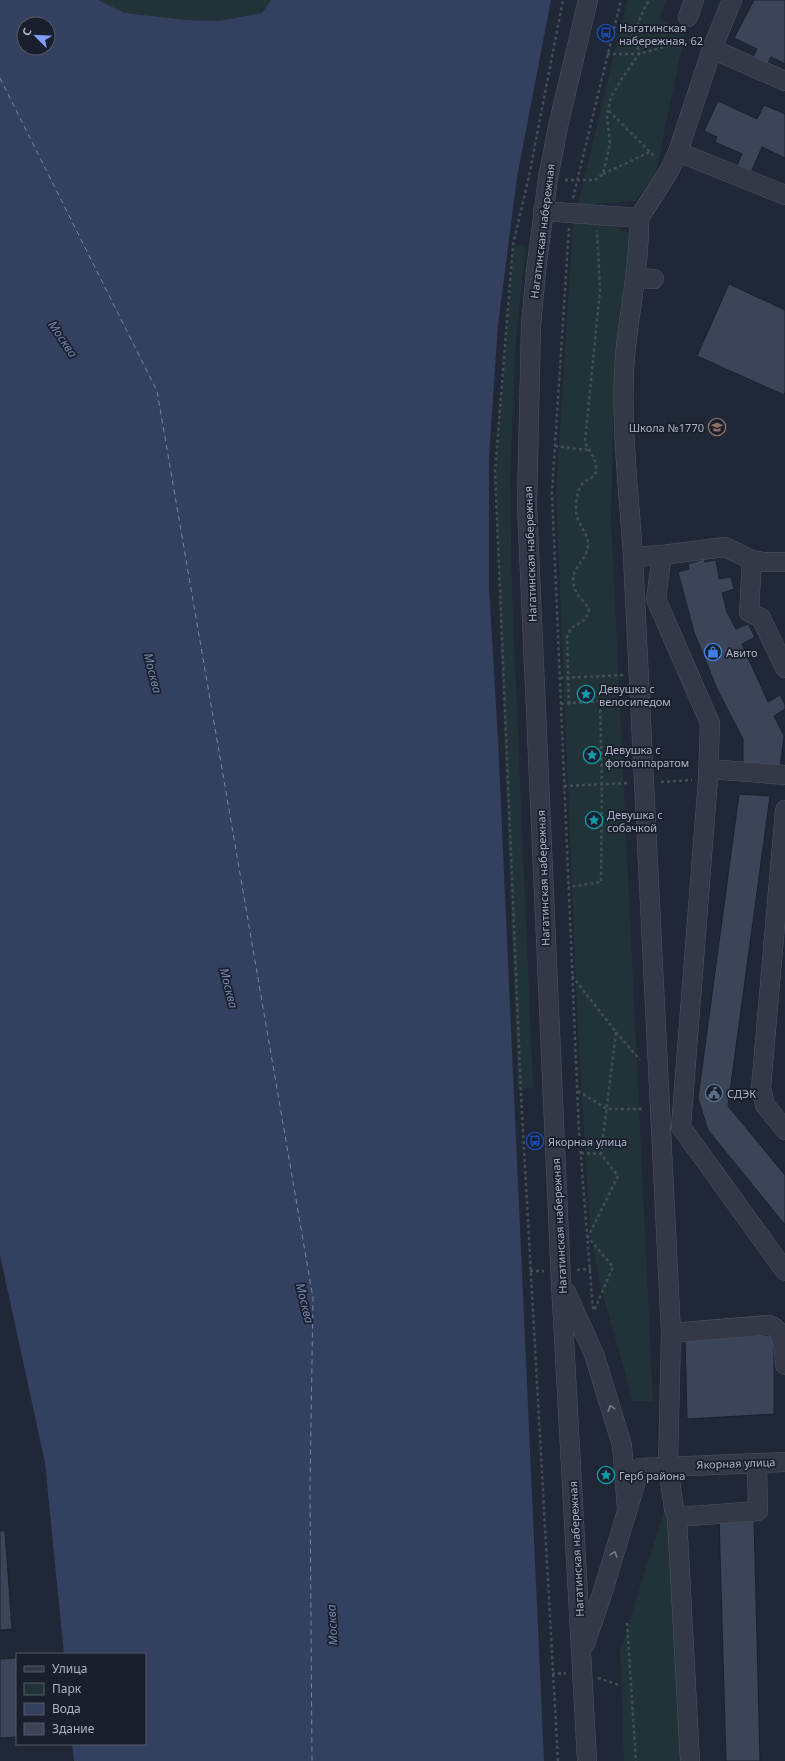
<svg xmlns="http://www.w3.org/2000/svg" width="785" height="1761" viewBox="0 0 785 1761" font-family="'Noto Sans',sans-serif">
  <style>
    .green { fill: #223338 }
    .water { fill: #34405f; fill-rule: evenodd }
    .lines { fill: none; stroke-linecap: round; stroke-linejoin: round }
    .ferry { stroke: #7686ad; stroke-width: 1; stroke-dasharray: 5 4; stroke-linecap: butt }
    .building { fill: #3c4458; stroke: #1b212e }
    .minor-casing { stroke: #4e5463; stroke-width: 20 }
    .path { stroke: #405056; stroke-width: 2.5; stroke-dasharray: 3 3; stroke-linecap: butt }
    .minor { stroke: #343948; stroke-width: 19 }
    .oneway { stroke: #777d8d }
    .labels { text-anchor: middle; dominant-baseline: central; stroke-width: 3.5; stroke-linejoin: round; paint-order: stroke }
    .poi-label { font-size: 11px; fill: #aeb4c5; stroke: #191f2c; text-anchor: start }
    .street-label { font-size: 11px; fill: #aeb4c5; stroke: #191f2c }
    .water-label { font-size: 12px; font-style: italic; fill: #7686ad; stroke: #191f2c }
  </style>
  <rect width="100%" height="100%" fill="#202737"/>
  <g class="green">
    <path d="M98,0h173l-9,13 -43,8 -32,-1 -62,-7z"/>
    <path d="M627,0h39l-7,19 26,13 -29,140 -20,29 -58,4z"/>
    <path d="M573,222l34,1 24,11 -12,87 -6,102 -2,97 42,881h-20l-34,-121 -9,-52 -12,-196 -22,-539z"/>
    <path d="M514,245l12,1 -10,91 -6,139 2,116 21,496 -15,1 -16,-408 -6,-212z"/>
    <path d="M665,1509h7l9,252h-57l-4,-111z"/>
  </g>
  <path class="water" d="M0,0h98l27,13 62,7 32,1 43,-8 9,-13h280l-34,177 -19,148 -9,131v131l9,153 46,1021h-470l-2,-17h73v-90h-81l-19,-191 -45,-208zM24,24h24v24h-24z"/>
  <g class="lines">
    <path class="ferry" d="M0,78l157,313 156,907 -3,189 2,274"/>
  </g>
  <g class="building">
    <path d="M754,0h31v64l-14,-7 -5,9 -14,-7 5,-10 -23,-11z"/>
    <path d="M718,101l39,18 7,-14 21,9v44l-23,-11 -11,25 -14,-7 5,-11 -27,-12 2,-5 -13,-6z"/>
    <path d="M729,284l56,26v82l-1,3 -87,-39z"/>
    <path d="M704,559l1,3 11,-2 3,19 12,-2 3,12 -12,4 5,19 9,17 12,-5 7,13 -13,7 26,58 12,-7 5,10v4l-11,7 10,20 -4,32 -37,-4v-25l-25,-48 -24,-59 -16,-60 11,-3 -1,-5z"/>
    <path d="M739,794l31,2 -42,310 57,69v50l-77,-95 -10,-32z"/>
    <path d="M774,1335v79l-87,5 -2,-81z"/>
    <path d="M719,1517l35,1 6,243h-34z"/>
    <path d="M0,1531h5l7,98 -12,1z"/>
    <path d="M17,1658v79l-17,1v-79z"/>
  </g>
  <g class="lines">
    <defs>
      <g id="minor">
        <path d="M688,17l6,-17"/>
        <path d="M712,49l20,-49"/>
        <path d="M678,152l107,43"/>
        <path d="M543,211l96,7 30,-47 9,-19 34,-103 73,32"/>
        <path d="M635,278l19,1"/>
        <path d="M662,555l-29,2 38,776 -3,133 6,43 3,8 13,244"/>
        <path d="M633,557c-4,-66 -13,-134 -8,-200 4,-47 15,-92 14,-139"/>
        <path d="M752,560l-3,52 12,6 24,50"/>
        <path d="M785,562h-22l-11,-2 -27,-13 -63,8 -6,44 54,124 -2,56 -27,348 104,144"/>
        <path d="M709,769l76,6"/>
        <path d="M785,810l-24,278 4,17 20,25"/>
        <path d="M566,1292l28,62 28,91 5,65"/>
        <path d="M671,1333l98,-8c16,5 15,26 16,40"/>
        <path d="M640,1468l145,-6"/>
        <path d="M677,1517l81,-6 -1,-48"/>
        <path d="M585,1644l18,-53 37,-123"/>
        <path d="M587,1761l-26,-478 -34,-778 4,-180 5,-54 12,-93 11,-56 29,-122"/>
      </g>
    </defs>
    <use href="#minor" class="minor-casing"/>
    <g class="path">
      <path d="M607,54h32l53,-15 5,3"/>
      <path d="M609,111l47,47"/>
      <path d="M603,174l47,-22"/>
      <path d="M565,180h30l8,-6 7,-30 -3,-28 4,-19 10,-17 18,-26c-5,-25 -2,-32 10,-54"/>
      <path d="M573,198l48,-198"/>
      <path d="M569,228l-17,264 27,640 14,178"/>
      <path d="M555,446l33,4"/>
      <path d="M560,678l63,-3"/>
      <path d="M561,704l39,-3 2,84 -1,97 -33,5"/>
      <path d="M569,704l-2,-67 4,-9 15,-9 3,-10c-4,-7 -12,-13 -14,-20 -8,-22 13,-26 13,-45 0,-12 -12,-21 -12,-34 0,-7 1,-20 6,-26 6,-7 15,-5 14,-17 0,-10 -8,-16 -11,-25l15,-153 -3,-58"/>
      <path d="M661,782l31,-2"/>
      <path d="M564,786l64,-3"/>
      <path d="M572,976l44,56 -15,122"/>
      <path d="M616,1032l24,28"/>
      <path d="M578,1091l29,18h37"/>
      <path d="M581,1153l20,1 17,22 -30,61 25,30 -19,44"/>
      <path d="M577,1270l14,-1"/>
      <path d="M530,1271h14"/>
      <path d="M627,1623l9,138"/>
      <path d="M552,1674l14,-1"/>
      <path d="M598,1678l21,7"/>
      <path d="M558,1761l-37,-666 -26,-624 18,-226 16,-69 34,-176"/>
    </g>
    <use href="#minor" class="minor"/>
  </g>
  <defs><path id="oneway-chevron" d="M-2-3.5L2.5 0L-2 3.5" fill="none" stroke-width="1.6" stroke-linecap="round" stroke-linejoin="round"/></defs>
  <g class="oneway">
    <use href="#oneway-chevron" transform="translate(611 1408) rotate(-107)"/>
    <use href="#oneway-chevron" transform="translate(614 1554) rotate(-74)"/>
  </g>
  <defs>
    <symbol id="bus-ring" viewBox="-11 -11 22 22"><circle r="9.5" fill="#191f2c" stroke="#1a4fb4" stroke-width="1.5"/><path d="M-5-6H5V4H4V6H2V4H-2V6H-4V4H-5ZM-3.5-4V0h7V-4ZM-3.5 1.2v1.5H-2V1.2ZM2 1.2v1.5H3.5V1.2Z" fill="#1a4fb4"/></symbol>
    <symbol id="school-ring" viewBox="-11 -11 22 22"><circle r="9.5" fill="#191f2c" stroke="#8d6e63" stroke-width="1.5"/><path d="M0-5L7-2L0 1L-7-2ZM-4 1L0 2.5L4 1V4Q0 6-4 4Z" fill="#8d6e63"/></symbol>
    <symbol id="shop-ring" viewBox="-11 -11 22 22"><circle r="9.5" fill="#191f2c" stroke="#3f7fe0" stroke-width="1.5"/><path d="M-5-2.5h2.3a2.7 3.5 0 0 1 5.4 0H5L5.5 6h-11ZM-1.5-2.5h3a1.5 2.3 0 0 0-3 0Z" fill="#3f7fe0"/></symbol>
    <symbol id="sight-ring" viewBox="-11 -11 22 22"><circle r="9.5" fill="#191f2c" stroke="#0f9aa8" stroke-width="1.5"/><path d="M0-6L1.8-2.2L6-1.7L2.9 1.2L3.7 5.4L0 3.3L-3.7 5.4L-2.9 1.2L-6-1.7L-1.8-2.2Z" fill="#0f9aa8"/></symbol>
    <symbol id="civic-ring" viewBox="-11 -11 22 22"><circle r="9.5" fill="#191f2c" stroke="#5c6f8a" stroke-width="1.5"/><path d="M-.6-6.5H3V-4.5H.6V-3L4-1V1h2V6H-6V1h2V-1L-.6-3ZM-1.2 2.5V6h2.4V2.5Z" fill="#5c6f8a"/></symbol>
  </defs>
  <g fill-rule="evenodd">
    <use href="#bus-ring" x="596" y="23" width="20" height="20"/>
    <use href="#school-ring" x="707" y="417" width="20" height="20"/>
    <use href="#shop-ring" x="703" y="642" width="20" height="20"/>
    <use href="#sight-ring" x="576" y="684" width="20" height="20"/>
    <use href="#sight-ring" x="582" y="745" width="20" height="20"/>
    <use href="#sight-ring" x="584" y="810" width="20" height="20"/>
    <use href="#civic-ring" x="704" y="1083" width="20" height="20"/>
    <use href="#bus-ring" x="525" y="1131" width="20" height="20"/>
    <use href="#sight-ring" x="596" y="1465" width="20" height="20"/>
  </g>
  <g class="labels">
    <g class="poi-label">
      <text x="619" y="27">Нагатинская<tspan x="619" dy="13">набережная, 62</tspan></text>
      <text x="704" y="427" text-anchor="end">Школа №1770</text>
      <text x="726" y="652">Авито</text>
      <text x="599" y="688">Девушка с<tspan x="599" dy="13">велосипедом</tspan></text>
      <text x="605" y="749">Девушка с<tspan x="605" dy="13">фотоаппаратом</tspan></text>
      <text x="607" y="814">Девушка с<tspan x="607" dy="13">собачкой</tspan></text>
      <text x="727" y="1093">СДЭК</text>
      <text x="548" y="1141">Якорная улица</text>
      <text x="619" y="1475">Герб района</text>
    </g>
    <g class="street-label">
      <text transform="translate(542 231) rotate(-83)">Нагатинская набережная</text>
      <text transform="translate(530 554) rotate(-92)">Нагатинская набережная</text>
      <text transform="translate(543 878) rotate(-92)">Нагатинская набережная</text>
      <text transform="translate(559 1226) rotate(-93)">Нагатинская набережная</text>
      <text transform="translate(736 1463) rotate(-2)">Якорная улица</text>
      <text transform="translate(576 1549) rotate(-93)">Нагатинская набережная</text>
    </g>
    <g class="water-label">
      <text transform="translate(63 339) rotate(56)">Москва</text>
      <text transform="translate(153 673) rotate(76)">Москва</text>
      <text transform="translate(229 988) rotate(76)">Москва</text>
      <text transform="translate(305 1303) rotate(76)">Москва</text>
      <text transform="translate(332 1625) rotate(-93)">Москва</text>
    </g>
  </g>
  <rect x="16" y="1653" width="130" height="92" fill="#191f2c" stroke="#555b69"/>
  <rect x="24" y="1666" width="20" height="6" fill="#343948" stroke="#555b69"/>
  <text x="52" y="1673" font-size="12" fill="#aeb4c5">Улица</text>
  <rect x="24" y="1683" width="20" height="12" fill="#223338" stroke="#555b69"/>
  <text x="52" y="1693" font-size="12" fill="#aeb4c5">Парк</text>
  <rect x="24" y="1703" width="20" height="12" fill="#34405f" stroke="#555b69"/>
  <text x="52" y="1713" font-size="12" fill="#aeb4c5">Вода</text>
  <rect x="24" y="1723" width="20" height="12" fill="#3c4458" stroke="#555b69"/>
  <text x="52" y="1733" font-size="12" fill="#aeb4c5">Здание</text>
  <g transform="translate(36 36) rotate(294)"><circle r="19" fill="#191f2c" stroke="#555b69"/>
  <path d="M0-3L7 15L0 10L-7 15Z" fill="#809ef7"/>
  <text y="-6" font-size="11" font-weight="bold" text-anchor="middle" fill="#aeb4c5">С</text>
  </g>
</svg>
